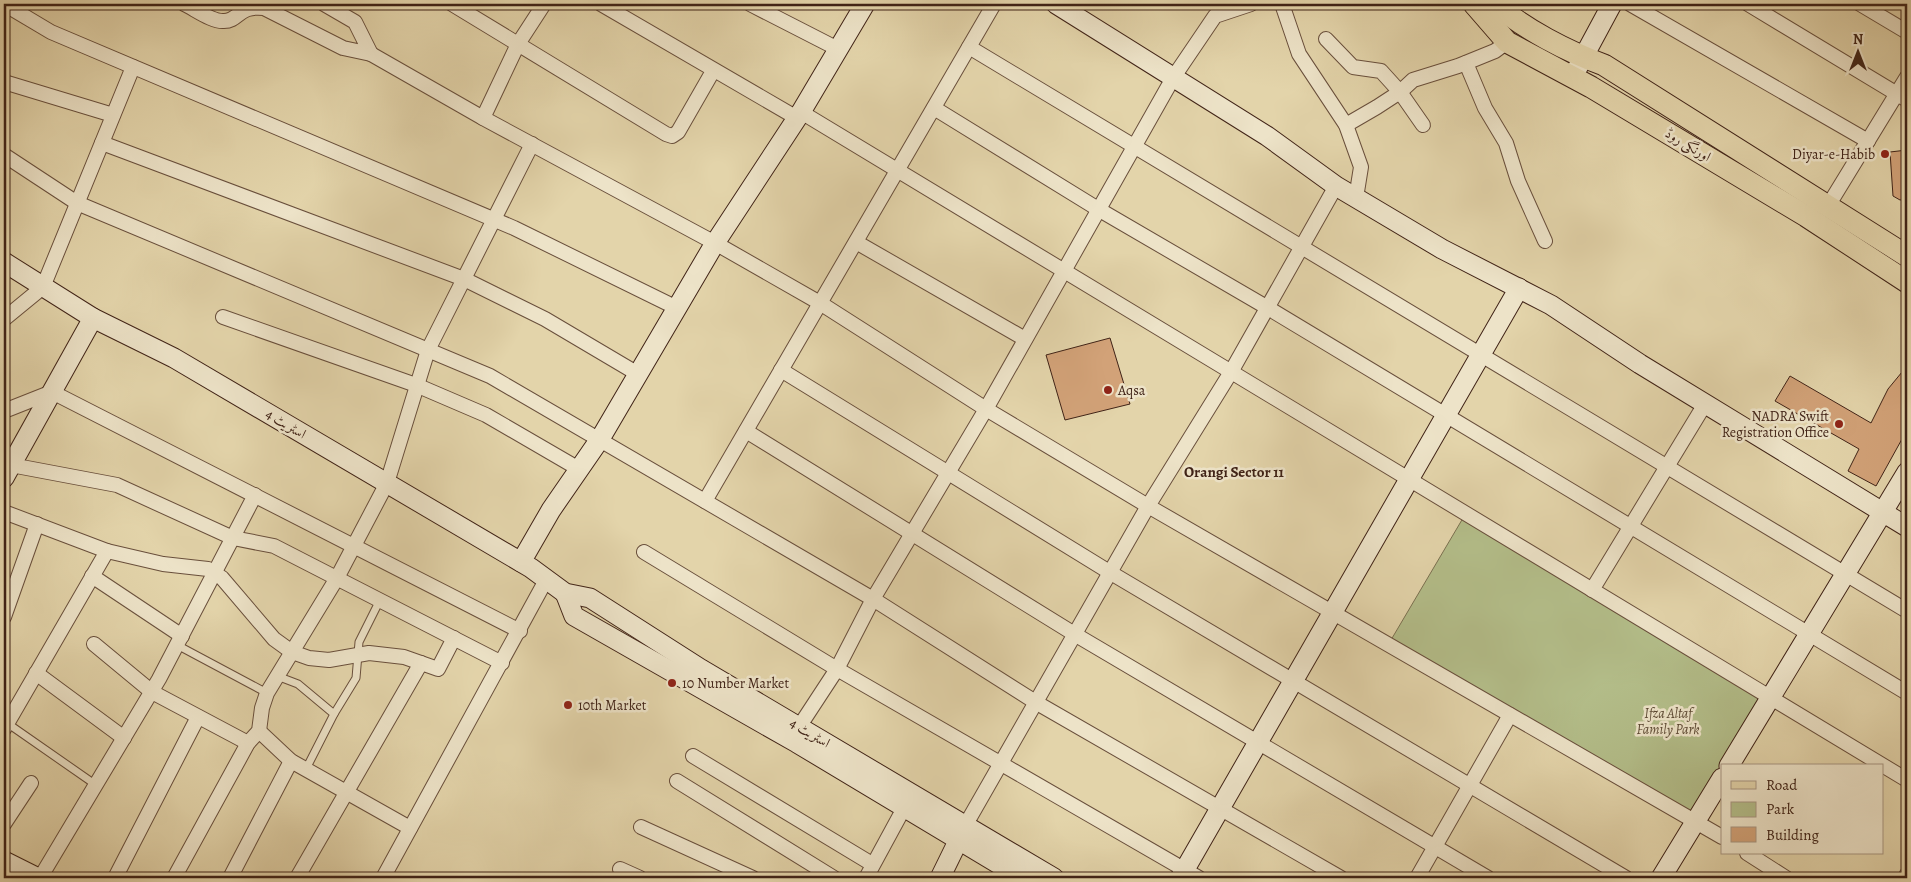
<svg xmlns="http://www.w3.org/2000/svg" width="1911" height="882" viewBox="0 0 1911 882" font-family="Alegreya,Amiri,serif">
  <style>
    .green { fill: #b3bd89; stroke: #7a7050 }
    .building { fill: #d2a278; stroke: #402317 }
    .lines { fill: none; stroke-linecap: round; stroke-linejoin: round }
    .lane-casing { stroke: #694f3c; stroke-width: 9 }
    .street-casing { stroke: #694f3c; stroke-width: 16 }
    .secondary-casing { stroke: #402317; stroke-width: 21 }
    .primary-casing { stroke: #402317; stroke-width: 23 }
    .lane { stroke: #ede3c8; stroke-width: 7 }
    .street { stroke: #ede3c8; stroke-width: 14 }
    .secondary { stroke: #ede3c8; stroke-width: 19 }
    .primary { stroke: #e3d4aa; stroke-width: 21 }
    .poi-dot { fill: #8f2418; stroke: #ede3c8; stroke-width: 2 }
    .labels { text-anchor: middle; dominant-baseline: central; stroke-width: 5; stroke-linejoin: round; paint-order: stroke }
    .street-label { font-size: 14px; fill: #402317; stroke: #ede3c8 }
    .poi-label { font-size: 14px; fill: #402317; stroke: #ede3c8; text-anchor: start }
    .park-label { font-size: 14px; font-style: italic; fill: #5d4a34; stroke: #ede3c8 }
    .neighbourhood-label { font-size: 15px; font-weight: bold; fill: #402317; stroke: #ede3c8 }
  </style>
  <rect width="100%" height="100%" fill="#e3d4aa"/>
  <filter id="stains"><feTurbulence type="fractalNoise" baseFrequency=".004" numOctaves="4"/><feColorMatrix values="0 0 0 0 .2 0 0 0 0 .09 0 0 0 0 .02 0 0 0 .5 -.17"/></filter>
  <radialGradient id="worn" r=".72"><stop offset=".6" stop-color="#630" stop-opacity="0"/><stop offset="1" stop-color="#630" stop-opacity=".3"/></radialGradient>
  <path class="green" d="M1466,513l305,184 -75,124 -308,-176z"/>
  <g class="building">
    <path d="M1907,150v49l-7,1 -7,-4 -3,-44z"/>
    <path d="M1110,338l20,66 -65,16 -19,-65z"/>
    <path d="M1907,366v64l-31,56 -28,-15 11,-22 -84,-48 15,-25 81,47 17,-34z"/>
  </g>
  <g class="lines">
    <defs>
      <g id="lane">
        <path d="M177,645l90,48"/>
        <path d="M277,676l21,8 36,30 -28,55"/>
        <path d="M334,714l22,-36 3,-36 21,-42"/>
        <path d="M7,723l89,62"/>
      </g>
      <g id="street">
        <path d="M4,4l47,28 463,196 163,80"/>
        <path d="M184,4c11,5 28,18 40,17 15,0 14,-16 40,-13l79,40 28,6 -16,-32 -31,-18"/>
        <path d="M452,4l214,130 6,2 6,-4 35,-61"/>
        <path d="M601,4l196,114"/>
        <path d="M750,4l88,45"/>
        <path d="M1282,4l17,50 47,71 15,42 -5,31"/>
        <path d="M1630,4l238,137"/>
        <path d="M1748,4l159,96"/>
        <path d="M1860,4l47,28"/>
        <path d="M1326,39l27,28 28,4 19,21 23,33"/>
        <path d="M969,47l938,564"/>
        <path d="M371,54l112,64 232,125 105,60 166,106 162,97 574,331"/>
        <path d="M1466,63l19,45 21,35 12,38 27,60"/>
        <path d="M4,82l109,33"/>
        <path d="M934,108l164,101 170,99 639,385"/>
        <path d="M801,112l1106,668"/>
        <path d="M483,118l35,-74 26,-40"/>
        <path d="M1346,125l31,-18 23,-15 13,-12 45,-14 37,-15 12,-9"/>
        <path d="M102,143l362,136 81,40 93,55"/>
        <path d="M4,155l73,48 413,173 383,223 164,104 304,175"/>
        <path d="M1828,206l79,-129"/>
        <path d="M856,242l169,97"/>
        <path d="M223,317l193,68 70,30 93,54"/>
        <path d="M4,319l39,-32 90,-220"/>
        <path d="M781,370l330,203 515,305"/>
        <path d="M4,411l48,-19 468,239"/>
        <path d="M746,431l330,204 412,243"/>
        <path d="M11,465l106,20 116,53 41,8 228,117"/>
        <path d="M705,501l289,-497"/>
        <path d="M4,512l103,39 56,13 45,5 14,9 52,61 18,13 17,6 20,2 40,-7 35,4 34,12 16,-31"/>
        <path d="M644,552l193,117 362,209"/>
        <path d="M92,576l90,60"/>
        <path d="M1592,590l113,-186"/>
        <path d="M4,617l33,-93"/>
        <path d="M94,644l58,48 96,51"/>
        <path d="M36,673l88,65"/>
        <path d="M799,727l38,-58 36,-70 113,-190 187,-331 42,-62 36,-12"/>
        <path d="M4,729l103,-178"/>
        <path d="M259,731l32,30 119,67"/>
        <path d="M693,756l179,108"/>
        <path d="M677,781l157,97"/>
        <path d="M4,824l27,-41"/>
        <path d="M965,826l183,-320 83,-134 105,-186"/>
        <path d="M641,827l112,51"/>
        <path d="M1747,853l39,25"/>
        <path d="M620,869l20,9"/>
        <path d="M40,878l119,-199 96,-184"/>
        <path d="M115,878l83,-161"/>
        <path d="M174,878l74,-135 11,-12 3,-23 5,-15 70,-115 50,-95 41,-133 104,-206"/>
        <path d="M230,878l61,-117"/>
        <path d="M297,878l124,-215"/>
        <path d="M383,878l163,-298"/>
        <path d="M866,878l38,-70"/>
        <path d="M1417,878l93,-163"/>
        <path d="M1905,878l2,-4"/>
      </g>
      <g id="secondary">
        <path d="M1056,4l211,132 69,50 106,63 109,56 89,59 267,163"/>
        <path d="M1577,69l35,-65"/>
        <path d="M4,262l89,56 81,40 357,210 34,25 25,5 111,71 353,209"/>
        <path d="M4,478l89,-160"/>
        <path d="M521,562l30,-52 49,-71 115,-196 86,-131 64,-108"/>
        <path d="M565,593l9,23 223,127 225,135"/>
        <path d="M1729,766l178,-294"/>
        <path d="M4,861l34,17"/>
        <path d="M940,878l23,-47"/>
        <path d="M1180,878l339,-590"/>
        <path d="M1661,878l61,-100"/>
      </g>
      <g id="primary">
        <path d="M1474,4l33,38 84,45 215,129 101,66"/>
        <path d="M1496,4c27,25 73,48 108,61l303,191"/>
      </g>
    </defs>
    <use href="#lane" class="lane-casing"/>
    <use href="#street" class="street-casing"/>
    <use href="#secondary" class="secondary-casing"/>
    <use href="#primary" class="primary-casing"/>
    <use href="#lane" class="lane"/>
    <use href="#street" class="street"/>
    <use href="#secondary" class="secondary"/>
    <use href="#primary" class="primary"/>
  </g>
  <g class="poi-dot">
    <circle cx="1885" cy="154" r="5"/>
    <circle cx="1108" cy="390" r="5"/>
    <circle cx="1839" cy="424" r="5"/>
    <circle cx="672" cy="683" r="5"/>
    <circle cx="568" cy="705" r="5"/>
  </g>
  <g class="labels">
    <g class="street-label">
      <text transform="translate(1688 145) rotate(31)">اورنگی روڈ</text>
      <text transform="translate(286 424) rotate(31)">اسٹریٹ 4</text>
      <text transform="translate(810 733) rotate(31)">اسٹریٹ 4</text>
    </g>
    <g class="poi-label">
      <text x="1875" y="154" text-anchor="end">Diyar-e-Habib</text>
      <text x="1118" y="390">Aqsa</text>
      <text x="1829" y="416" text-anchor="end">NADRA Swift<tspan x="1829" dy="16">Registration Office</tspan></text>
      <text x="682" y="683">10 Number Market</text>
      <text x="578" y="705">10th Market</text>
    </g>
    <g class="park-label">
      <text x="1668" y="713">Ifza Altaf<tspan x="1668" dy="16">Family Park</tspan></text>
    </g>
    <g class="neighbourhood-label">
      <text x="1234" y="472">Orangi Sector 11</text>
    </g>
  </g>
  <rect width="1911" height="882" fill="none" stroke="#e3d4aa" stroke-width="20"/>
  <rect x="5" y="5" width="1901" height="872" fill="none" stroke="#402317" stroke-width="2.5"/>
  <rect x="10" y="10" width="1891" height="862" fill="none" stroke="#402317"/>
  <rect x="1721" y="764" width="162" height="90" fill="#ede3c8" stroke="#a89681"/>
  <rect x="1731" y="781" width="25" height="8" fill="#e3d4aa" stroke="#a89681"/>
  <text x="1766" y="790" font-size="15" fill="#402317">Road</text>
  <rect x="1731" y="802" width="25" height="15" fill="#b3bd89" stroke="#a89681"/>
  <text x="1766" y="814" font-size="15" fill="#402317">Park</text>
  <rect x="1731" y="827" width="25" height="15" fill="#d2a278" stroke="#a89681"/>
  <text x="1766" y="840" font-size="15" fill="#402317">Building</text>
  <g transform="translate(1858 52)" stroke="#ede3c8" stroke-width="4" paint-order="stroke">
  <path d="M0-4L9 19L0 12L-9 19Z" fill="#402317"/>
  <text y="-8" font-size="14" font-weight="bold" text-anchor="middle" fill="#402317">N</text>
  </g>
  <rect width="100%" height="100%" filter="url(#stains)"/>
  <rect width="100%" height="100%" fill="url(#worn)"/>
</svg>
